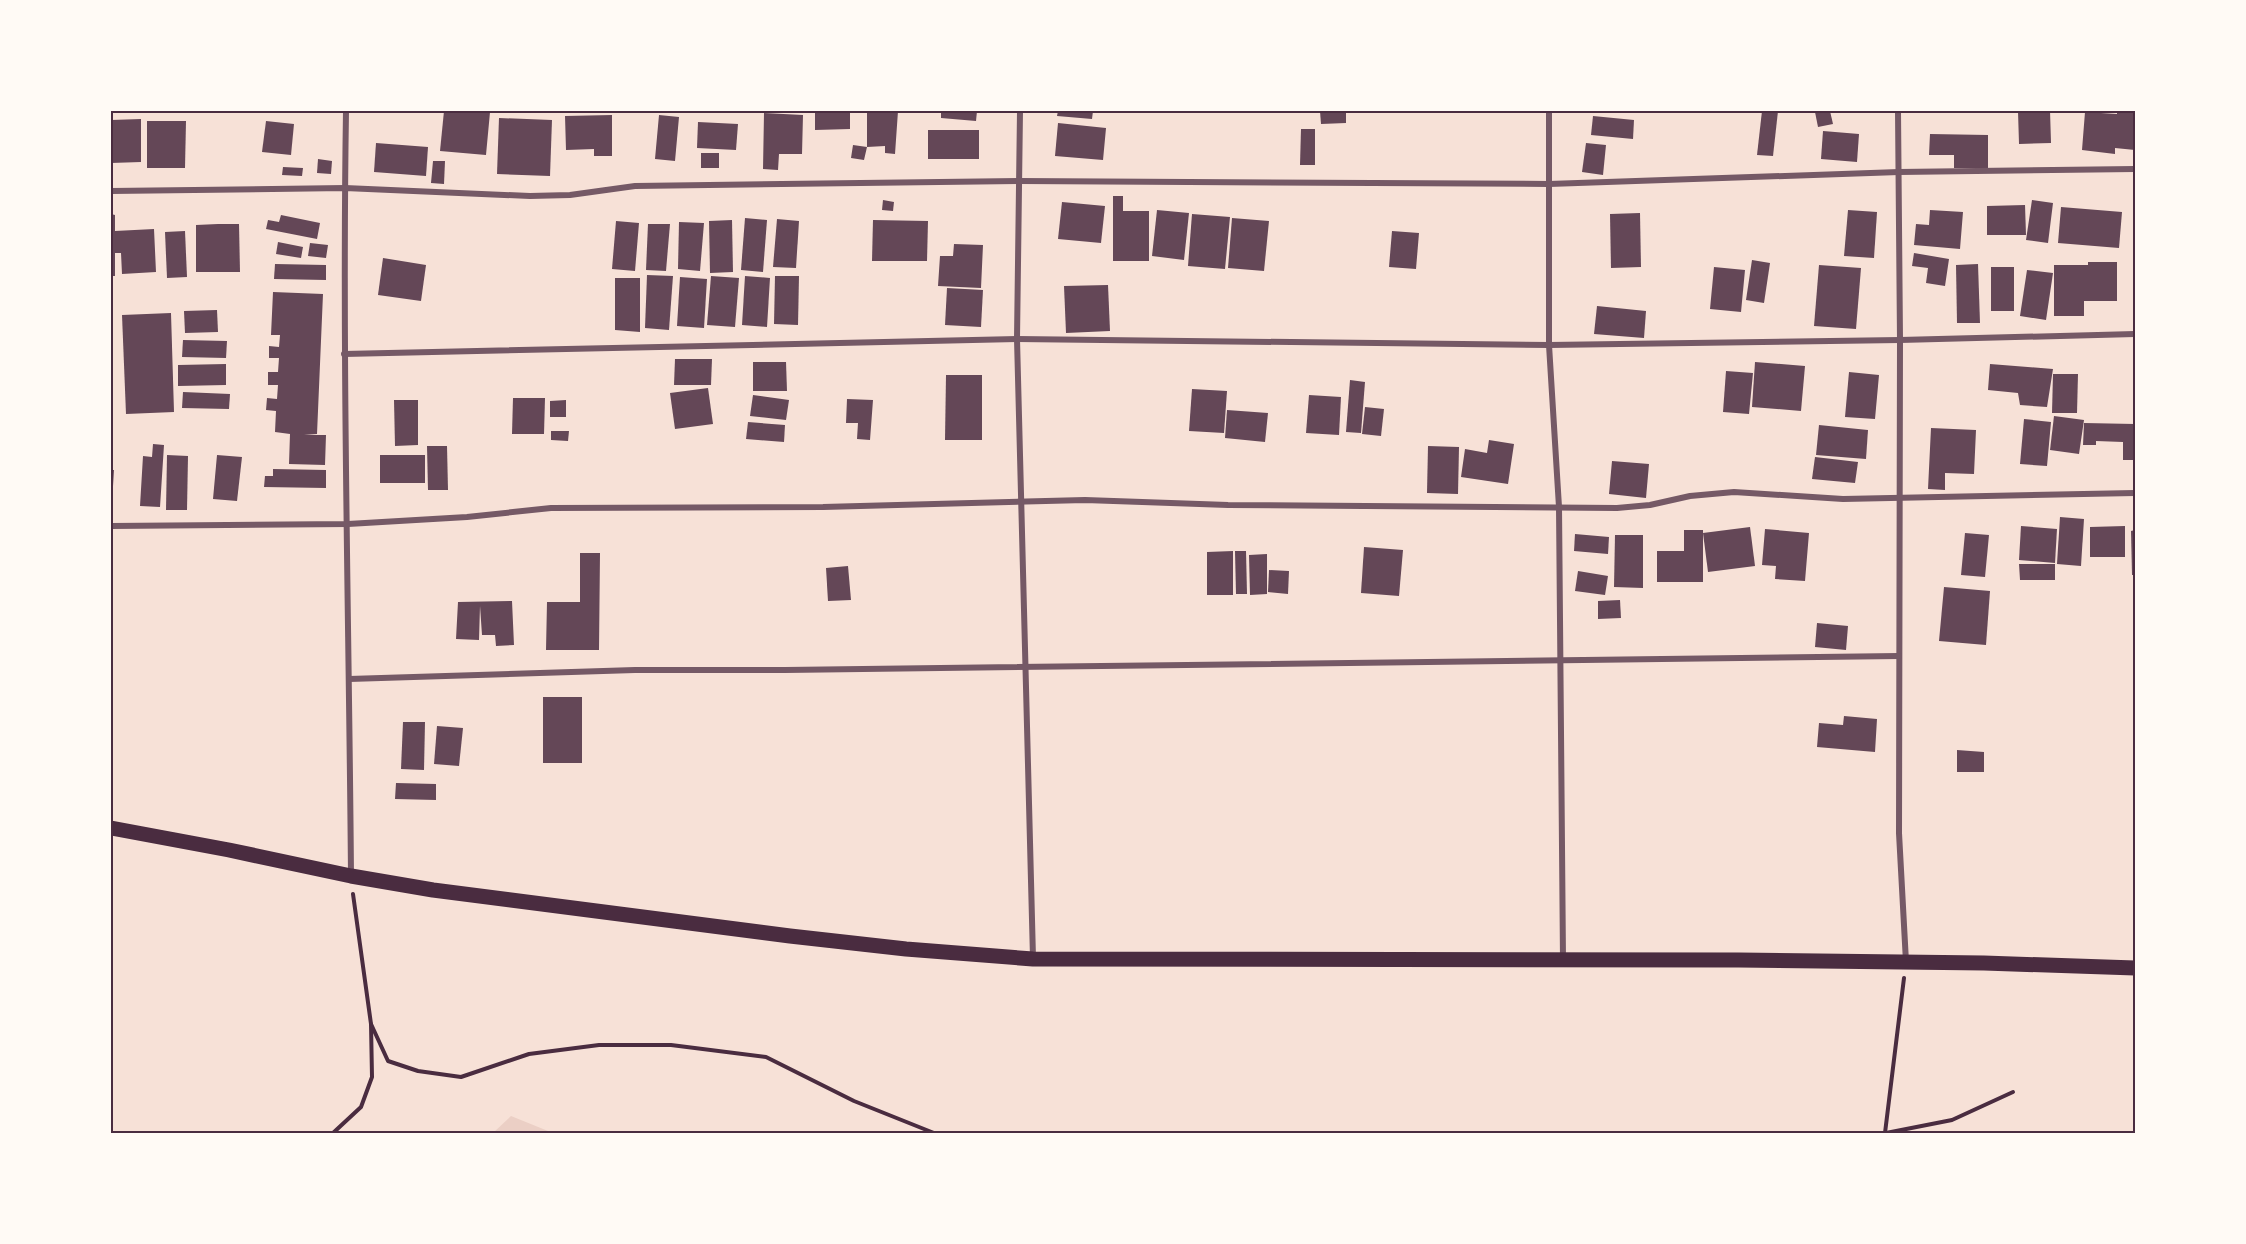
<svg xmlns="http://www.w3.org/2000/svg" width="2246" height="1244" viewBox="0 0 2246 1244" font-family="'Fira Sans Condensed',sans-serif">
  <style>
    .green { fill: #ebcfc5 }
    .building { fill: #644757 }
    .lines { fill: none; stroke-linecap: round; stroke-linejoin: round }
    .path { stroke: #4a2c40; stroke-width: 4 }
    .minor { stroke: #755966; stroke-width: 6 }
    .primary { stroke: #4a2c40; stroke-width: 15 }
    .neatline { fill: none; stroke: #4a2c40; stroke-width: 2 }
  </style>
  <rect width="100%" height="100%" fill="#f7e1d7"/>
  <path class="green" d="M511,1116l42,17h-60z"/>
  <g class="building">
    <path d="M444,111l46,1 -4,43 -46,-4z"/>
    <path d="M815,111h35v18l-35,1z"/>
    <path d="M867,111h31l-3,43 -10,-1v-7l-18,1 -3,13 -13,-2 2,-13 14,2z"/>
    <path d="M941,111h36l-1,10 -35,-3z"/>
    <path d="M1058,111h35l-1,8 -35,-3z"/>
    <path d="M1320,111h26v12l-25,1z"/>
    <path d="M1762,111h16l-5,45 -16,-1z"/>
    <path d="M1830,111l3,13 -15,3 -3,-15z"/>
    <path d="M2018,111h32l1,32 -32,1z"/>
    <path d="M2117,111h18v39l-20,-2v6l-33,-4 3,-38 32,2z"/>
    <path d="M764,113l39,2 -1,39h-23l-1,16 -15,-1z"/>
    <path d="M612,115v41h-18v-7l-28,1 -1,-34z"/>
    <path d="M659,115l20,2 -4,44 -20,-2z"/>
    <path d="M1593,116l41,4 -1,19 -42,-4z"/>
    <path d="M499,118l53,2 -2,56 -53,-2z"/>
    <path d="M141,119v43l-30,1v-43z"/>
    <path d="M147,121h39l-1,47h-38z"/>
    <path d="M266,121l28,3 -3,31 -29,-3z"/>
    <path d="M698,122l40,2 -2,26 -39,-2z"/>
    <path d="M1058,123l48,5 -3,32 -48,-4z"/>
    <path d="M1301,129h14v36h-15z"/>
    <rect x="928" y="130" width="51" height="29"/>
    <path d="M1823,131l36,3 -2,28 -36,-3z"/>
    <path d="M1930,134l58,1v33h-34v-13h-25z"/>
    <path d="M376,143l52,4 -2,29 -52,-4z"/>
    <path d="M1586,143l20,2 -3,30 -21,-3z"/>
    <rect x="701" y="153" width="18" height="15"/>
    <path d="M318,159l14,2 -1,13 -14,-1z"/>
    <path d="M433,161h12l-1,23 -13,-1z"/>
    <path d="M283,167l20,1 -1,8 -20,-1z"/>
    <path d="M1113,196h10v15h26v50h-36z"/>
    <path d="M883,200l11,2 -1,9 -11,-1z"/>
    <path d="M2032,200l21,3 -5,40 -22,-3z"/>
    <path d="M1062,202l43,4 -4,37 -43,-4z"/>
    <path d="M2025,205l1,30h-39v-29z"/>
    <path d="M2061,207l61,5 -3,36 -61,-5z"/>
    <path d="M1157,210l32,3 -5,47 -32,-4z"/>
    <path d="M1848,210l29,2 -3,46 -30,-2z"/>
    <path d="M1930,210l33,2 -3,37 -46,-4 2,-21 13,1z"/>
    <path d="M1640,213l1,54 -30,1 -1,-54z"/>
    <path d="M111,214l4,1v16l39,-2 2,43 -34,2 -1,-21h-6v23h-4z"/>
    <path d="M1192,214l38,3 -5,52 -37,-3z"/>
    <path d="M281,215l39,8 -3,16 -51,-10 2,-9 11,2z"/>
    <path d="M745,218l22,2 -4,52 -22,-2z"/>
    <path d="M1232,218l37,3 -5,50 -36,-3z"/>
    <path d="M777,219l22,2 -3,47 -23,-1z"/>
    <path d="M732,220l1,52 -23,1 -1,-52z"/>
    <path d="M873,220l55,1 -1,40h-55z"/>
    <path d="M616,221l23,2 -4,48 -23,-2z"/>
    <path d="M679,222l25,1 -4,48 -22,-2z"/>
    <path d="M218,224h21l1,48h-44v-47z"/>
    <path d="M648,224h22l-4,47 -20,-1z"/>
    <path d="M185,231l2,46 -20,1 -2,-46z"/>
    <path d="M1392,231l27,2 -3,36 -27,-2z"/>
    <path d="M278,242l25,5 -2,11 -25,-4z"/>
    <path d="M310,243l18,2 -2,13 -18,-2z"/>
    <path d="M954,244l29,1 -2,43 -43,-2 2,-30h13z"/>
    <path d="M1914,253l35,6 -4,27 -19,-3 2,-15 -16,-2z"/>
    <path d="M383,258l43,7 -5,36 -43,-6z"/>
    <path d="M1752,260l18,3 -6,40 -18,-3z"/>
    <path d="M2088,262h29v39h-33v15h-30v-51h34z"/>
    <path d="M275,264l51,1v15l-52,-1z"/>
    <path d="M1978,264l2,59h-23l-1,-58z"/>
    <path d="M1819,265l42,3 -5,61 -42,-3z"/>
    <path d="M1714,267l31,3 -4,42 -31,-3z"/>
    <rect x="1991" y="267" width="23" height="44"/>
    <path d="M2027,270l26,3 -7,47 -26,-4z"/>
    <path d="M647,275l26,1 -4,54 -24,-2z"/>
    <path d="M711,276l28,2 -4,49 -28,-2z"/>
    <path d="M745,276l25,2 -3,49 -25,-2z"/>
    <path d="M775,276h24l-1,49 -24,-1z"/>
    <path d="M680,277l27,2 -3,49 -27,-2z"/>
    <path d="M615,278h25v54l-25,-2z"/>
    <path d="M1108,285l2,46 -44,2 -2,-47z"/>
    <path d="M947,288l36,2 -2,37 -36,-2z"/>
    <path d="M273,292l50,2 -6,140 -13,1h22l-1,30 -36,-1 1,-30 -15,-2 1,-21 -10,-1 1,-12 10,1 1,-14h-10v-13h10l1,-14h-10v-12l10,1 1,-12h-9z"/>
    <path d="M1597,306l49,5 -2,27 -50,-4z"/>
    <path d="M217,310l1,22 -33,1 -1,-22z"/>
    <path d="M171,313l3,99 -48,2 -4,-99z"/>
    <path d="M183,340l44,1 -1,17 -44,-1z"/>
    <path d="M675,359h37l-1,26h-37z"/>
    <path d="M753,362h33l1,29h-34z"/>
    <path d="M1755,362l50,4 -4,45 -49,-4z"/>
    <path d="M226,364v21l-48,1v-21z"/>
    <path d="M1990,364l63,5 -6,38 -27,-2 -2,-12 -30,-3z"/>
    <path d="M1726,371l27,2 -4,41 -26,-2z"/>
    <path d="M1849,372l30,3 -4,44 -30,-2z"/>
    <path d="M2053,374h25l-1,39h-25z"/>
    <path d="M946,375h36v65h-37z"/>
    <path d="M1350,380l15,2 -4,51 -15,-1z"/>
    <path d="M708,388l5,36 -38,5 -5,-36z"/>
    <path d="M1192,389l35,2 -3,42 -35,-2z"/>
    <path d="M183,392l47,2 -1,15 -47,-1z"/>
    <path d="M753,395l36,5 -3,20 -36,-4z"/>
    <path d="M1309,395l32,2 -2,38 -33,-2z"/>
    <path d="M513,398h32l-1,36h-32z"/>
    <path d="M847,399l26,1 -3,40 -13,-1 1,-16h-12z"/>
    <path d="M394,400h24v45l-23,1z"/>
    <path d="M566,400v17h-16v-16z"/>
    <path d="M1365,407l19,2 -3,27 -19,-2z"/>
    <path d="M1227,410l41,3 -3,29 -40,-4z"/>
    <path d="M2054,416l30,4 -5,34 -29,-4z"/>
    <path d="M2024,419l27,3 -4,44 -27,-2z"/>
    <path d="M748,422l37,3 -1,17 -38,-3z"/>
    <path d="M2084,423l51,1v36h-12v-18l-27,-1v4h-13z"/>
    <path d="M1819,425l49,5 -2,29 -50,-4z"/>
    <path d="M1931,428l45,2 -2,44 -29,-1v17l-17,-1z"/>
    <path d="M551,431h18l-1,10 -17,-1z"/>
    <path d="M1489,440l25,4 -6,40 -47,-7 4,-28 22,4z"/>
    <path d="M153,444l11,1 -4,62 -20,-1 3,-50 9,1z"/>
    <path d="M427,446h20l1,44h-20z"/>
    <path d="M1428,446l31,1 -1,47 -31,-1z"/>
    <path d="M167,455l21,1 -1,54h-21z"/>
    <path d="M217,455l25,2 -5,44 -24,-2z"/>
    <rect x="380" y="455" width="45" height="28"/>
    <path d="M1815,457l43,5 -3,21 -43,-4z"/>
    <path d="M1612,461l37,3 -3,34 -37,-4z"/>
    <path d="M273,469l53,1v18l-62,-1 1,-11h8z"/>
    <path d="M111,470h3l-1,16h-2z"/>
    <path d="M2060,517l24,2 -3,47 -24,-2z"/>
    <path d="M2021,526l36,3 -2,34 -36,-3z"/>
    <path d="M2125,526v31h-35v-30z"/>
    <path d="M1750,527l5,39 -47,6 -5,-39z"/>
    <path d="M1765,529l44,4 -4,48 -30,-2 1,-13 -14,-1z"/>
    <path d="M1684,530h19v52h-46v-31h27z"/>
    <path d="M2135,530v45h-3l-1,-44z"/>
    <path d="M1965,533l24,2 -4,42 -24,-2z"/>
    <path d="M1575,534l34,3 -1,17 -34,-3z"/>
    <path d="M1615,535h28v53l-29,-1z"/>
    <path d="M1364,547l39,3 -4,46 -38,-3z"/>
    <path d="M1233,551v44h-26v-43z"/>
    <path d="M1235,551h11l1,43h-11z"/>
    <path d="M580,553h20l-1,97h-53l1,-48h33z"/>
    <path d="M1267,554v40l-17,1 -1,-40z"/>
    <path d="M2019,564h36v16h-35z"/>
    <path d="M848,566l3,34 -23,1 -2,-33z"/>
    <path d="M1269,570l20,1 -1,23 -20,-2z"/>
    <path d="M1578,571l30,5 -3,19 -30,-4z"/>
    <path d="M1944,587l46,4 -4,54 -47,-4z"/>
    <path d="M1620,600l1,18 -23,1v-18z"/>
    <path d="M512,601l2,44 -18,1 -1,-11h-13l-2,-29 -1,34 -23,-1 2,-37z"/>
    <path d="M1817,623l31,3 -2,24 -31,-3z"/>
    <rect x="543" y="697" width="39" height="66"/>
    <path d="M1844,716l33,3 -2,33 -58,-5 2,-24 24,2z"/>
    <path d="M403,722h22l-1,48 -23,-1z"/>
    <path d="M437,726l26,2 -4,38 -25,-2z"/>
    <path d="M1957,750l27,2v20h-27z"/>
    <path d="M396,783l40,1v16l-41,-1z"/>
  </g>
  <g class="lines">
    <g class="path">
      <path d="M371,1024l17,37 30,10 43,6 68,-23 70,-9h72l95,12 88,44 80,32"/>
      <path d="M333,1133l28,-26 11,-30 -1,-53 -18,-130"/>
      <path d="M1885,1133l19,-155"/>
      <path d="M1886,1133l66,-13 61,-28"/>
    </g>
    <g class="minor">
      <path d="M346,111c-4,255 3,510 5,765"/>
      <path d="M1020,111l-3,228 16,619"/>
      <path d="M1549,111v234l10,162 4,452"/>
      <path d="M1898,111l2,229 -1,493 7,129"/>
      <path d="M111,191l234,-3 185,8 40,-1 65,-9 385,-5 529,3 350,-12 236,-3"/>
      <path d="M344,354l673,-15 532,6 351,-5 235,-6"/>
      <path d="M111,526l237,-2 119,-7 84,-9 272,-1 262,-7 143,5 389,3 33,-3 40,-9 44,-4 109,7 292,-6"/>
      <path d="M349,679l286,-9h150l1114,-14"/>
    </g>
    <path class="primary" d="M111,828l118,22 122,26 82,14 357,46 116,13 127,10 706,1 245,3 151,5"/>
  </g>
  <rect width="2246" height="1244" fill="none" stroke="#fffaf5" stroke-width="225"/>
  <rect x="112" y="112" width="2022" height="1020" class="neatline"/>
</svg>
